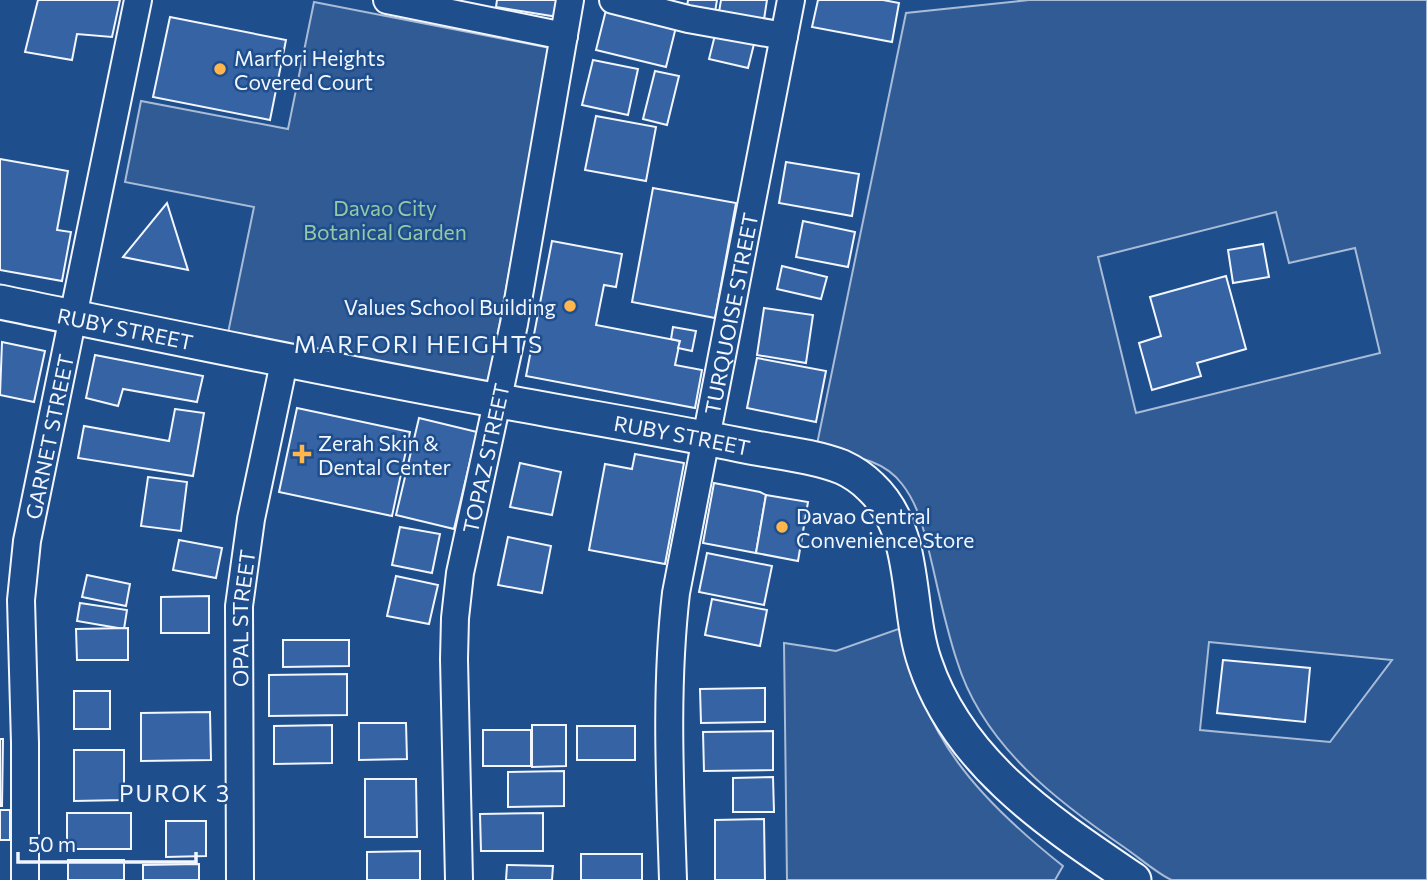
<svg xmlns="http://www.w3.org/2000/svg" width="1427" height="880" viewBox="0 0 1427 880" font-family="Commissioner,sans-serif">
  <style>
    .green { fill: #305b95; stroke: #a8bbd7; stroke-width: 2; fill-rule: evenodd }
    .building { fill: #3563a3; stroke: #f2f6ff; stroke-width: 2 }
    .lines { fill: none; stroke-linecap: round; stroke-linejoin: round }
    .minor-casing { stroke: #f2f6ff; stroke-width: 30 }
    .major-casing { stroke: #f2f6ff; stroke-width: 37 }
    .minor { stroke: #1f4e8c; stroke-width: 26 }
    .major { stroke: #1f4e8c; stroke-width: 33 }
    .poi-dot { fill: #ffb74d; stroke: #1f4e8c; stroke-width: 2.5 }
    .labels { text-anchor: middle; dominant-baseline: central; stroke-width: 5; stroke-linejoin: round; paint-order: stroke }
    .poi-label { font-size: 21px; fill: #f2f6ff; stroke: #1f4e8c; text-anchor: start }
    .park-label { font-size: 21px; fill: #97c8a6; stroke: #1f4e8c }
    .street-label { font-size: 21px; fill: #f2f6ff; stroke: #1f4e8c }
    .neighbourhood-label { font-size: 23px; letter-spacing: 2px; fill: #f2f6ff; stroke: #1f4e8c }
    .quarter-label { font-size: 24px; letter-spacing: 2px; fill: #f2f6ff; stroke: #1f4e8c }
  </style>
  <rect width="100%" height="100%" fill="#1f4e8c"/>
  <g class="green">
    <path d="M1029,0h398v880c-64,0 -128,0 -191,0 -14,0 -54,0 -64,0 -10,-3 -34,-23 -44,-30 -70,-48 -145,-104 -171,-189 -10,-30 -17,-62 -24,-93 -7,-28 -12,-60 -31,-84 -20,-27 -54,-28 -86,-35l90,-436zM1276,212l13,51 66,-15 25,105 -244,60 -38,-156zM1209,642l183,18 -62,82 -130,-12z"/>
    <path d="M314,2l236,46 -62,339 -260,-54 26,-126 -129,-25 16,-81 147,28z"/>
    <path d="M904,627c14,108 77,174 159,239l-8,14h-268l-3,-237 52,8z"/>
  </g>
  <g class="building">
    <path d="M38,0h82l-8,37 -35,-3 -5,26 -47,-8z"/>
    <path d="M497,0h64l-3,17 -62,-10z"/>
    <path d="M688,0h29l-3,18 -28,-5z"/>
    <path d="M721,0h46l-4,26 -45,-8z"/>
    <path d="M818,0h65l16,3 -7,39 -80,-15z"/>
    <path d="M608,2l70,17 -12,48 -70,-17z"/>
    <path d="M170,17l116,23 -16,80 -117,-23z"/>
    <path d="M716,31l39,9 -7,28 -39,-9z"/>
    <path d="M593,60l45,9 -10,46 -46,-10z"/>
    <path d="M655,71l24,5 -12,49 -24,-6z"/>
    <path d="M596,116l60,11 -10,54 -61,-11z"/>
    <path d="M0,159l68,12 -11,59 14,2 -9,49 -62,-11z"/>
    <path d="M786,162l73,12 -7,42 -73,-13z"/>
    <path d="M653,188l83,15 -21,115 -83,-16z"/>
    <path d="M167,203l21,67 -65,-13z"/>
    <path d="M803,221l52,11 -7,35 -52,-10z"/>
    <path d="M552,241l70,13 -6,33 -12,-2 -8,40 84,16 -5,24 27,5 -7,38 -169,-32z"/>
    <path d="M1263,244l6,33 -36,6 -5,-33z"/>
    <path d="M782,266l45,11 -6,22 -44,-10z"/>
    <path d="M1226,276l20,73 -49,14 4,13 -49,14 -13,-47 22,-7 -11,-39z"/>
    <path d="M764,308l49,7 -7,48 -49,-8z"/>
    <path d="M673,327l23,4 -4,20 -14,-3 2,-7 -9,-2z"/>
    <path d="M2,342l43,9 -11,51 -34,-7z"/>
    <path d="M95,355l108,21 -6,26 -74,-13 -5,17 -32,-8z"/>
    <path d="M757,358l69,13 -10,51 -69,-14z"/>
    <path d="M297,408l113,24 -18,84 -113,-24z"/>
    <path d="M175,409l29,4 -11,63 -115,-18 6,-32 85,15z"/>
    <path d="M419,418l58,14 -23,97 -58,-14z"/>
    <path d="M635,454l49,9 -19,101 -76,-14 16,-86 27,5z"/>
    <path d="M520,463l41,9 -9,43 -42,-8z"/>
    <path d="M148,477l39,5 -6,49 -40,-5z"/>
    <path d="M714,483l46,9 6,3 -10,58 -53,-10z"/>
    <path d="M766,495l42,7 -10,59 -42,-8z"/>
    <path d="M400,527l40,7 -8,39 -40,-8z"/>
    <path d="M508,537l43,9 -9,47 -44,-8z"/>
    <path d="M179,540l43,8 -6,30 -43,-8z"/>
    <path d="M707,553l65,13 -8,39 -65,-13z"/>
    <path d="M87,575l43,9 -4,22 -44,-9z"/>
    <path d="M396,576l42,9 -9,39 -42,-8z"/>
    <path d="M209,596v37h-48v-36z"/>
    <path d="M712,599l55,11 -7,36 -55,-11z"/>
    <path d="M80,603l47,7 -3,19 -47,-8z"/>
    <path d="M128,628v32h-51l-1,-31z"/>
    <path d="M283,640h66v26l-66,1z"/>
    <path d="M1223,660l87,8 -5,54 -88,-9z"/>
    <path d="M347,674v41l-78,1v-41z"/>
    <path d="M765,688v34l-64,1 -1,-34z"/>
    <rect x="74" y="691" width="36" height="38"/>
    <path d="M210,712l1,48 -70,1v-48z"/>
    <path d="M359,723h47l1,36 -48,1z"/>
    <path d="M332,725v38l-58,1v-38z"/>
    <path d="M532,725h34v41l-34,1z"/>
    <rect x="577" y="726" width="58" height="34"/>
    <rect x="483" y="730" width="48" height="36"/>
    <path d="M773,731v39l-69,1 -1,-39z"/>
    <path d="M0,739h3l-1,67h-2z"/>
    <path d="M74,750h50v50l-50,1z"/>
    <path d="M564,771v35l-56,1v-35z"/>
    <path d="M773,777l1,35h-41v-34z"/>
    <path d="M365,779h51l1,58h-52z"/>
    <rect x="0" y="810" width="10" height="30"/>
    <rect x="67" y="813" width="64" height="36"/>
    <path d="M543,813v38h-62l-1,-37z"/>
    <path d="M764,819l1,61h-50v-60z"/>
    <path d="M166,821h40v35l-40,1z"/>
    <path d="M420,851v29h-53v-28z"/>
    <rect x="581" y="854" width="61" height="26"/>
    <rect x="68" y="860" width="56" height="20"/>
    <path d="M199,864v16h-56v-15z"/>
    <path d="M507,865l46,1 -1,14h-46z"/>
  </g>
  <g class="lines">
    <defs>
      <g id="minor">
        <path d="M387,0l177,36"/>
        <path d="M613,0l75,19 96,17"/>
        <path id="s1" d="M25,880v-137l-4,-143 6,-59 111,-541"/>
        <path id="s2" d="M240,880l-1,-274 12,-87 34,-161"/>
        <path id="s3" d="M459,880l-5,-221 1,-41 5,-45 54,-249 56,-324"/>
        <path id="s4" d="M673,880c-3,-96 -8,-192 3,-287l115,-593"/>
      </g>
      <g id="major">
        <path id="s5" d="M0,302c166,34 333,69 500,99 80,15 160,28 240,44 33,7 71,10 102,22 11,5 21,12 29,20 48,45 34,119 54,176 34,101 125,160 209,217"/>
      </g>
    </defs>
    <use href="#minor" class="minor-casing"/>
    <use href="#major" class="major-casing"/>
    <use href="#minor" class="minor"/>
    <use href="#major" class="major"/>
  </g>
  <g class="poi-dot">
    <circle cx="220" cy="69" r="7"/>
    <circle cx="570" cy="306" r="7"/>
    <path d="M298.5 443.5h7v7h7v7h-7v7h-7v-7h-7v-7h7z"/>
    <circle cx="782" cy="527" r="7"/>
  </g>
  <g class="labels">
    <g class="poi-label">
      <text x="234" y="57">Marfori Heights<tspan x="234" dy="24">Covered Court</tspan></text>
      <text x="556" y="306" text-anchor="end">Values School Building</text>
      <text x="318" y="442">Zerah Skin &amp;<tspan x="318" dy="24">Dental Center</tspan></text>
      <text x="796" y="515">Davao Central<tspan x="796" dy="24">Convenience Store</tspan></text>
    </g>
    <g class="park-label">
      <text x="385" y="207">Davao City<tspan x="385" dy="24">Botanical Garden</tspan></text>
    </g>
    <g class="street-label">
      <text stroke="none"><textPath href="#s4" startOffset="572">TURQUOISE STREET</textPath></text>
      <text stroke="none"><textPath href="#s5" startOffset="128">RUBY STREET</textPath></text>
      <text stroke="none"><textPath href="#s5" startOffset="695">RUBY STREET</textPath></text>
      <text stroke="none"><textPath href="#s1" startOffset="446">GARNET STREET</textPath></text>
      <text stroke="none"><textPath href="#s3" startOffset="425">TOPAZ STREET</textPath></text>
      <text stroke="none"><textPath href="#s2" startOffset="262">OPAL STREET</textPath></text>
    </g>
    <g class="neighbourhood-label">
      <text x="175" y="793">PUROK 3</text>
    </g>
    <g class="quarter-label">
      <text x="419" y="343">MARFORI HEIGHTS</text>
    </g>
  </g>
  <path d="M18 852v10h178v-10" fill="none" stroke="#f2f6ff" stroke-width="3.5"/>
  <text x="28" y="852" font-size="21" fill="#f2f6ff" stroke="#1f4e8c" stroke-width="5" paint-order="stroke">50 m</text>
</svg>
